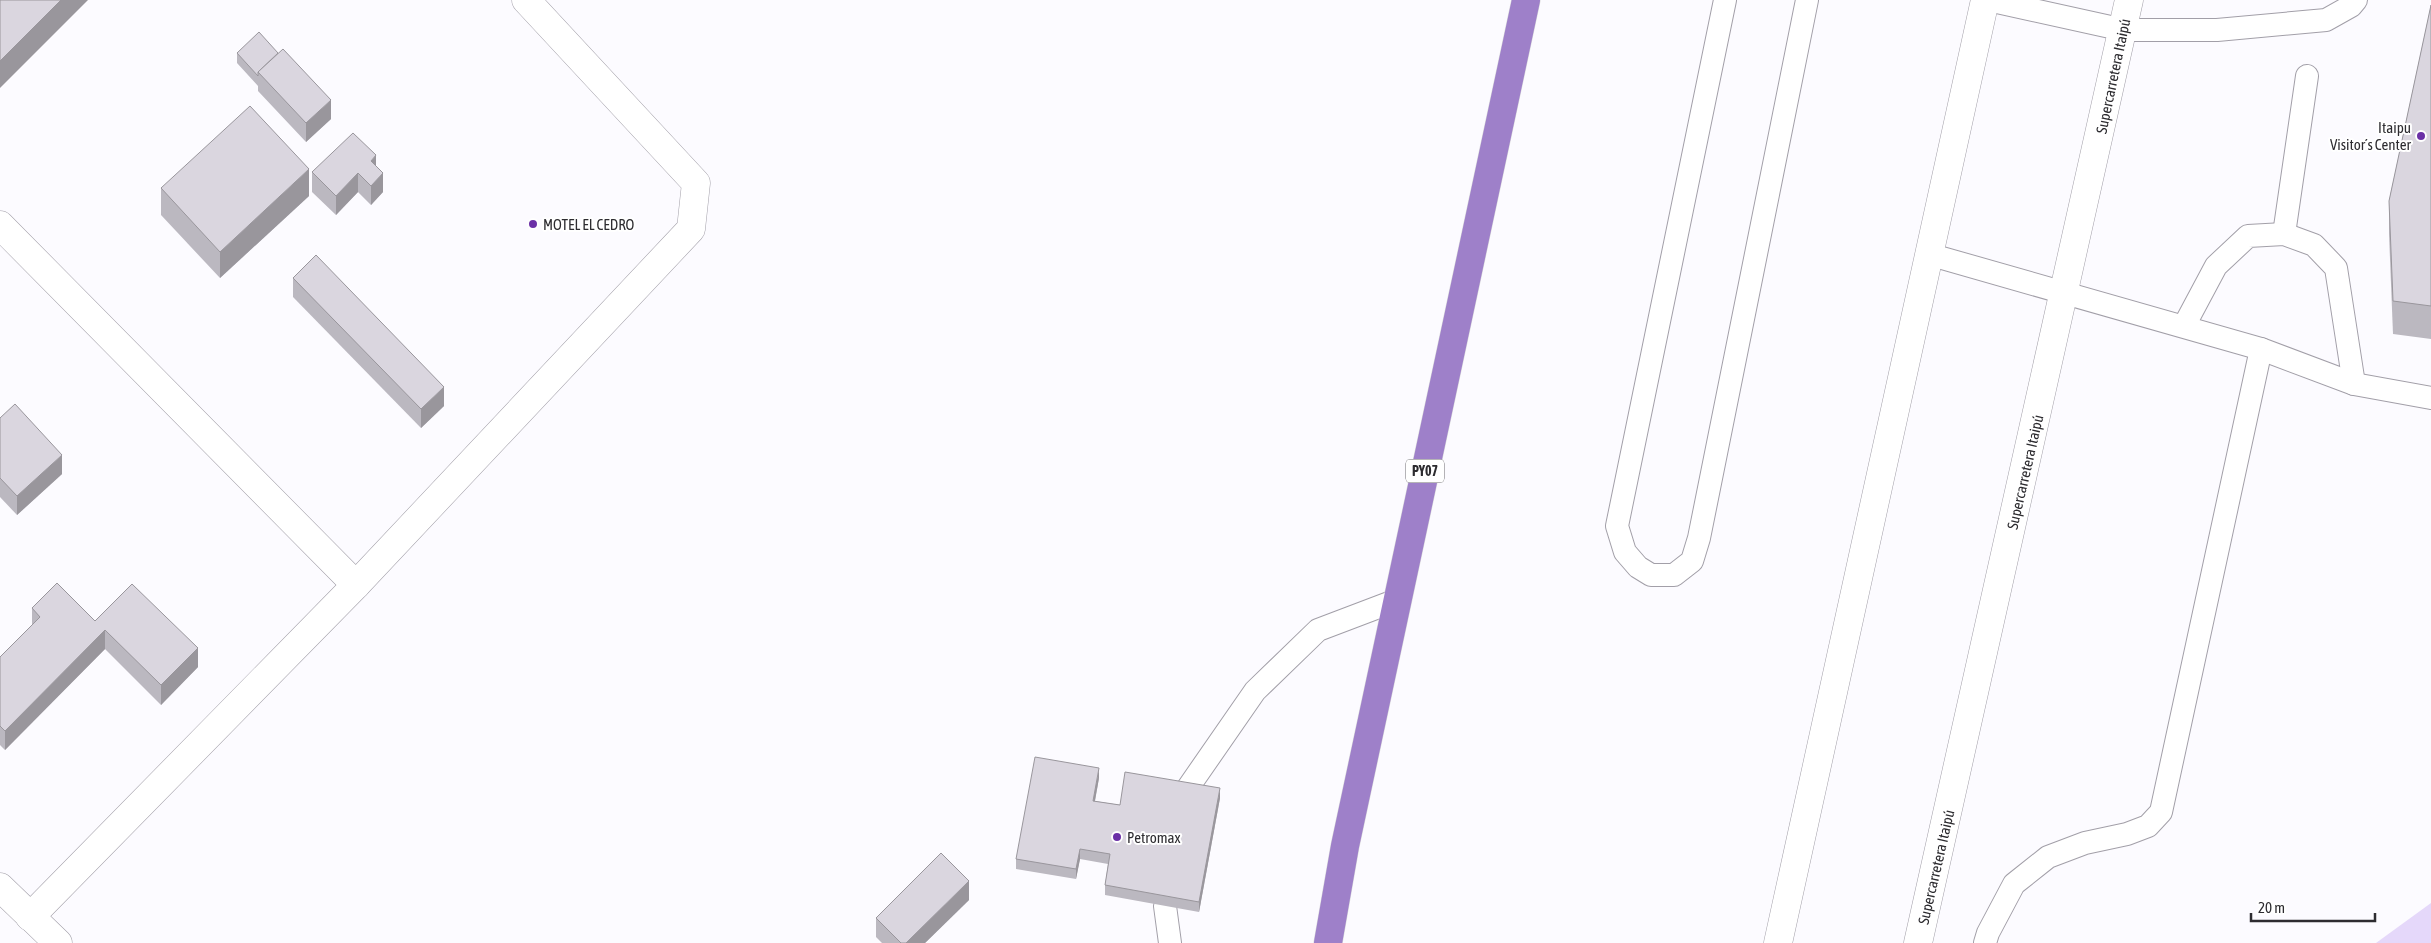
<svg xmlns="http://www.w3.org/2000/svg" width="2431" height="943" viewBox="0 0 2431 943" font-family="'Asap Condensed',sans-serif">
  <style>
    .green { fill: #e5d8fa }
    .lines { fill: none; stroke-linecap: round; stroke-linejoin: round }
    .lane-casing { stroke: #a29fa8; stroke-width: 24 }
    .street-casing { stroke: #a29fa8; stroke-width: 29 }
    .secondary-casing { stroke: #a29fa8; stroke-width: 29 }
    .highway-casing { stroke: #d9d9da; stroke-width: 29 }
    .lane { stroke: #fff; stroke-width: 22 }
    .street { stroke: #fff; stroke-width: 28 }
    .secondary { stroke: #fff; stroke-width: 28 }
    .highway { stroke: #9e80c9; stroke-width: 28 }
    .wall { fill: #bbb8c0 }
    .shaded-wall { fill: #99969c }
    .building { fill: #dad6df; stroke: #99969c }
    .poi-dot { fill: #6b30a6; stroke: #fff; stroke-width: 2 }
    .labels { text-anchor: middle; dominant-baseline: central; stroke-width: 4; stroke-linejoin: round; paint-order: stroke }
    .shield { fill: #fff; stroke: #6c6b6e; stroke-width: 1 }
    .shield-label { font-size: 14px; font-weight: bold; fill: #2d2c30 }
    .street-label { font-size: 15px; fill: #2d2c30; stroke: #fff }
    .poi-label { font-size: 15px; fill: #2d2c30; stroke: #fff; text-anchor: start }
  </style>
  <rect width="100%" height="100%" fill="#fcfbff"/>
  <path class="green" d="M2431,903v40h-55z"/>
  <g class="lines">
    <defs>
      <g id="lane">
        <path d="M1725,0l-108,526 8,26 13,15 13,8h23l18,-14 7,-23 108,-538"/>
        <path d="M1988,0l136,30h93l109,-10 25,-14 5,-6"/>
        <path d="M2284,234l23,-158"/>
        <path d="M1928,254l333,95 93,35 77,14"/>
        <path d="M2184,326l32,-60 32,-30 36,-2 30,11 22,23 18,116"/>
        <path d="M1185,792l70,-101 63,-61 79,-30"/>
        <path d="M1165,906l5,37"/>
        <path d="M1985,943l3,-10 26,-49 34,-27 37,-14 42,-9 21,-8 13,-14 100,-463"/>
      </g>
      <g id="street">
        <path d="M0,225l356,360"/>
        <path d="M30,917l326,-332 335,-356 5,-46 -170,-183"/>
      </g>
      <g id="secondary">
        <path d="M0,887l58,56"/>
        <path d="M1778,943l207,-943"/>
        <path d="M1918,943l211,-943"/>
      </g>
      <path id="highway" d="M1328,943l17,-97 181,-846"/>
    </defs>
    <use href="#lane" class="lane-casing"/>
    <use href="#street" class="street-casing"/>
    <use href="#secondary" class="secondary-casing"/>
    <use href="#highway" class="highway-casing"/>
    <use href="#lane" class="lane"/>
    <use href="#street" class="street"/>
    <use href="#secondary" class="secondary"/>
    <use href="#highway" class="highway"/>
  </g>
  <g class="wall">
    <path d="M2431,5v334l-38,-5 -4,-100v-33z"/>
    <path d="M237,53l94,66 -25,23 -48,-51v-5l-21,-23z"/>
    <path d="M376,166l7,26 -12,13 -13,-13 -22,23 -24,-23v-20z"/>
    <path d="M161,188l148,8 -89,82 -59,-63z"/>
    <path d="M293,278l151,128 -23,22 -128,-131z"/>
    <path d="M0,418l62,56 -45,41 -17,-18z"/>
    <path d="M32,608l63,13 103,46 -37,38 -56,-56 -100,101 -5,-5v-88l32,-32z"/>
    <path d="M1099,778l-4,23 25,4 100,-7 -21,114 -94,-17v-10l3,-21 -28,-5 -4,20 -60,-10v-10z"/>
    <path d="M969,900l-44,43h-43l-6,-6v-19z"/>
  </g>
  <g class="shaded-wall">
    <path d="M61,0h27l-88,88v-27z"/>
    <path d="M331,100v19l-25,23v-19z"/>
    <path d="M376,155v19l-5,-13z"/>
    <path d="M309,169v27l-89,82v-26z"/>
    <path d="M358,173v19l-22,23v-19z"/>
    <path d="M383,173v19l-12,13v-19z"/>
    <path d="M444,387v19l-23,22v-19z"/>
    <path d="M62,455v19l-45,41v-19z"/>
    <path d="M105,630v19l-100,101v-19z"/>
    <path d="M198,648v19l-37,38v-20z"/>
    <path d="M1099,768v10l-6,33v-10z"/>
    <path d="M1220,788v10l-21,114v-10z"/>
    <path d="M1080,849v10l-4,20v-10z"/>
    <path d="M969,881v19l-44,43h-19z"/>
  </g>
  <g class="building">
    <path d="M0,0h61l-61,61z"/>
    <path d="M2431,5v301l-38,-5 -4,-100z"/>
    <path d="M259,32l19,21 -20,19v4l-21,-23z"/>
    <path d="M283,49l48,51 -25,23 -48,-51z"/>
    <path d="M250,106l59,63 -89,83 -59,-64z"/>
    <path d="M353,133l23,22 -5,6 12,12 -12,13 -13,-13 -22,23 -24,-24z"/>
    <path d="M316,255l128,132 -23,22 -128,-131z"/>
    <path d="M15,404l47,51 -45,41 -17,-18v-60z"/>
    <path d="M57,583l38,38 37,-37 66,64 -37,37 -56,-55 -100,101 -5,-5v-69l40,-40 -8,-9z"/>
    <path d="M1035,757l64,11 -6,33 27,4 5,-33 95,16 -21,114 -94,-17 5,-31 -30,-5 -4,20 -60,-10z"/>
    <path d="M941,853l28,28 -63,62h-5l-25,-25z"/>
  </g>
  <g class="poi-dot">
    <circle cx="2421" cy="136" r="5"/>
    <circle cx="533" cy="224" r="5"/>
    <circle cx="1117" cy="837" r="5"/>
  </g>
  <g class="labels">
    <rect class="shield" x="1406" y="459.5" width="38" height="23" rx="4"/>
    <g class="shield-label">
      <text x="1425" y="471">PY07</text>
    </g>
    <g class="street-label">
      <text transform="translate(2113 76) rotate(-78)">Supercarretera Itaipú</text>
      <text transform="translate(2025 472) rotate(-77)">Supercarretera Itaipú</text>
      <text transform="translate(1936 867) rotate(-77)">Supercarretera Itaipú</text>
    </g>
    <g class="poi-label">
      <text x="2411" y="127" text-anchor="end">Itaipu<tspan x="2411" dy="17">Visitor´s Center</tspan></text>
      <text x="543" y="224">MOTEL EL CEDRO</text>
      <text x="1127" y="837">Petromax</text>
    </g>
  </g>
  <path d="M2251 913v8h124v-8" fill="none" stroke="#2d2c30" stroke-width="2.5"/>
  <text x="2258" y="913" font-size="15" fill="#2d2c30" stroke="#ffffff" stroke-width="4" paint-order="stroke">20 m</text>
</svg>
